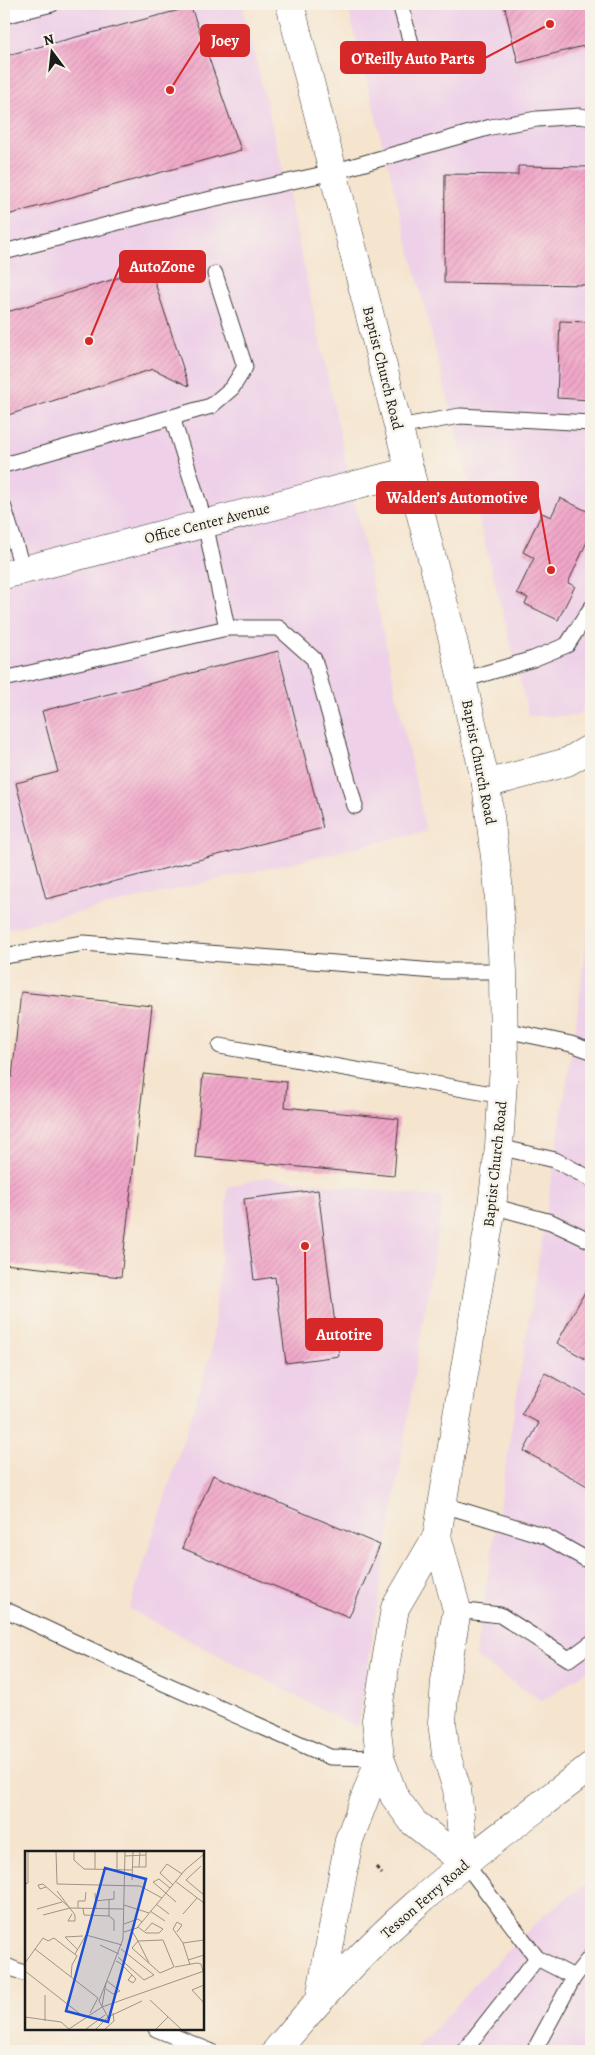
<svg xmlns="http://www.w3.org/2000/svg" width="595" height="2055" viewBox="0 0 595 2055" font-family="Alegreya,serif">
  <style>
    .built { fill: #eed0e8 }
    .building { fill: url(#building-hatch) }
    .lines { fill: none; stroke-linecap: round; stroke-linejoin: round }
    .service-casing { stroke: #3d3a37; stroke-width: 17 }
    .minor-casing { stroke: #3d3a37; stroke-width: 29 }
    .tertiary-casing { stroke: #3d3a37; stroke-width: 29 }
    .primary-casing { stroke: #3d3a37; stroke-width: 29 }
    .path { stroke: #3d3a37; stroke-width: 3; stroke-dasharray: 4 4; stroke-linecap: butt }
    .service { stroke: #fff; stroke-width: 15 }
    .minor { stroke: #fff; stroke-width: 28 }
    .tertiary { stroke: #fff; stroke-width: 28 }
    .primary { stroke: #fff; stroke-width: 28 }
    .labels { text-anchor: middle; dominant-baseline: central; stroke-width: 5; stroke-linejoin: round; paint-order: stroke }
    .street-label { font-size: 15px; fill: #1c1c1c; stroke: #f7f3e8 }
    .inset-road { fill: none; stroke: #9e9487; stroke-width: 1 }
    .view { fill: #1d4ed8; fill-opacity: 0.15; stroke: #1d4ed8; stroke-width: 2.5 }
    .inset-edge { fill: none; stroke: #1c1c1c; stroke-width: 2.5 }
    .leader { fill: none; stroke: #d62828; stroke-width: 2 }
    .callout-dot { fill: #d62828; stroke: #f7f3e8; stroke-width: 2 }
    .callout { fill: #d62828; stroke: #d62828; stroke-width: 2 }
    .callout-label { font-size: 16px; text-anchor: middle; font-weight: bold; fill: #fff }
  </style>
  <defs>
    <pattern id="building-hatch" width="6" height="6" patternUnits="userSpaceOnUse" patternTransform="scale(1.25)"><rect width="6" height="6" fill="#f1a7c9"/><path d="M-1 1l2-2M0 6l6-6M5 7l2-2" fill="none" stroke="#ce8fac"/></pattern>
  </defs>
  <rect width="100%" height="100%" fill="#f7f3e8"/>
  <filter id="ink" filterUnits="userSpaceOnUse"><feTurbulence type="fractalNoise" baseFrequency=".02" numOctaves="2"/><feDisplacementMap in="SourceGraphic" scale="10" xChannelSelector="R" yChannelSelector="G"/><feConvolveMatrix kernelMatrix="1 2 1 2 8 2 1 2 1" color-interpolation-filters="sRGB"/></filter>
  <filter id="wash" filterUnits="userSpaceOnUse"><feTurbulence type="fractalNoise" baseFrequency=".0096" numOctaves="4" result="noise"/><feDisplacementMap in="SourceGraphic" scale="20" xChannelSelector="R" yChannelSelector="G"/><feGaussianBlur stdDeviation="1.12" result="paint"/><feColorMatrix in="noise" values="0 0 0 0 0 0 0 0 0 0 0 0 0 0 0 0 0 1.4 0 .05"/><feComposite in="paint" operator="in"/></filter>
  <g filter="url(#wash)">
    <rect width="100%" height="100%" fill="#f5e4ce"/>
    <g class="built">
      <path d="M4,4h238l42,171 142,656 -422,99z"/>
      <path d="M347,4h244v692l-13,20h-49z"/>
      <path d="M591,907v761l-49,33 -67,-44 100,-626z"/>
      <path d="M266,1177l177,21 -85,530 -229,-119 82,-255 17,-167z"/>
      <path d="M591,1880v171h-177l74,-80 58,-58z"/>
    </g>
    <g id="blocks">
      <g class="building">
        <path d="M504,4h87v40l-73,19z"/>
        <path d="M191,7l50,143 -237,66v-160z"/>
        <path d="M518,166l73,1v118l-147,-2 1,-109 73,1z"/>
        <path d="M150,268l39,118 -36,-17 -145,46 -4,-13v-89z"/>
        <path d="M560,321l31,1v78l-34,-2z"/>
        <path d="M560,498l31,15v20l-23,50 7,3 -17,34 -33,-16 3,-6 -11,-5 17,-35 -11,-6 19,-39 9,4z"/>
        <path d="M278,651l45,177 -277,71 -30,-116 42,-11 -16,-61z"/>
        <path d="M21,992l131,14 -31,271 -117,-13v-188l8,1z"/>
        <path d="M203,1074l84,8 -2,25 114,12 -5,57 -199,-19z"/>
        <path d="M318,1190l21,166 -53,7 -11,-86 -21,3 -10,-81z"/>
        <path d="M591,1281v81l-34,-19z"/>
        <path d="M545,1373l46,25v90l-67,-37 15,-28 -17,-9z"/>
        <path d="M213,1475l167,70 -31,72 -167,-69z"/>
      </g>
    </g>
  </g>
  <g filter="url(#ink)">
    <use href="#blocks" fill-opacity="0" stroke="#3d3a37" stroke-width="1"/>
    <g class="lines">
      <defs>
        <g id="service">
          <path d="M400,4l15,53"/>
          <path d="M4,16l48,-12"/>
          <path d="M4,252l176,-46 153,-34 158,-45 46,-8 43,-3 11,2"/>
          <path d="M398,427l62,-11 131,7"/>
          <path d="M4,465l207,-59 21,-18 13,-21 -30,-93"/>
          <path d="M4,508l19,62"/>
          <path d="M227,628h52l35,31 41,147"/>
          <path d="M4,679l223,-51 -22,-105 -33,-106"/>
          <path d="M463,680l70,-21 34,-14 24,-37"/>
          <path d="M4,956l80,-13 351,28h68"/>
          <path d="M505,1030l66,14 20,7"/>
          <path d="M220,1046l283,50"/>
          <path d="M499,1147l56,13 36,19"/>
          <path d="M492,1206l59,16 40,19"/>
          <path d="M444,1505l101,31 46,26"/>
          <path d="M4,1609l130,61 196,87 50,1"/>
          <path d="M457,1610l43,5 69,44 22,-16"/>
          <path d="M465,1863l72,95 37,19 17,-21"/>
          <path d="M4,1965l22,9"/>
          <path d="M156,2029l54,22"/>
          <path d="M464,2051l73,-93"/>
          <path d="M534,2051l40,-74"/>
        </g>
        <path id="minor" d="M4,575l406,-104"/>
        <g id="tertiary">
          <path d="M290,4l163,636 33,144 12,98 5,89 1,93 -5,83 -7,59 -55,330 -42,72 -19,112 4,38 14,38 19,26 52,41"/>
          <path d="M486,784l81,-22 24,-14"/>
          <path d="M437,1536l20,74 -12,71 -3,41 4,32 11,35 8,74"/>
        </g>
        <g id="primary">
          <path d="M320,1998l29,-158 31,-82"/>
          <path d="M276,2051c42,-51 86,-99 136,-143 57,-51 119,-95 179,-142"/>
        </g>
      </defs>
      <use href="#service" class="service-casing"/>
      <use href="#minor" class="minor-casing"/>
      <use href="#tertiary" class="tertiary-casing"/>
      <use href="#primary" class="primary-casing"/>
      <path class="path" d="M376,1867l6,7"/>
      <use href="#service" class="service"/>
      <use href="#minor" class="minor"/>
      <use href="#tertiary" class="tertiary"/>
      <use href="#primary" class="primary"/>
    </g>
  </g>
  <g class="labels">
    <g class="street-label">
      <text transform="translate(383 368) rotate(76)">Baptist Church Road</text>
      <text transform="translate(207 523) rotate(-14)">Office Center Avenue</text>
      <text transform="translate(479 762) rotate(79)">Baptist Church Road</text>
      <text transform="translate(495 1164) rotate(-84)">Baptist Church Road</text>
      <text transform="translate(425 1899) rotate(-41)">Tesson Ferry Road</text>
    </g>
  </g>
  <g transform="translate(25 1851)">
    <rect width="179" height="179" fill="#f5e4ce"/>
    <path class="inset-road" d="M31,0l1,33 83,2 22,12M49,0v9l10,9 48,1M92,0v18M100,0l-2,88 -24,62 9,16 34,-16M100,5l21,-1M176,15l-15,14 18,15M107,16h14v-16M114,16l1,-16M70,18v-18M107,29l1,-29M150,30l29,22M0,33l3,-1v-32M148,34l-13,-12 7,-9 15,10M21,36l-6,2 -2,-4 5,-1 27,24M145,37l-11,-9 -6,3 23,20M32,40l18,24v6h-7l4,-7M70,42l1,15M70,50l19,-2v-8M131,53l13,10M99,54l25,8M53,57v-7h7l1,-9M58,57l1,7 25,1v-16M12,58l25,-7M125,60l15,10M158,63l14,-16M18,64l27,-7 54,1M84,65l5,4v11M99,73l14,-5 4,3M113,76l8,6h13l4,-4 -11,-6 -7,8M107,80l6,10 25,-1 11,27 -14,6 -28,-25 6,-7 11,22M99,81l13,-4 48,-58 19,-16M152,81l5,-7 -5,-3 -4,7 10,14 7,22M158,92l21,-3M75,94l19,9M10,98l8,-11 5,3 6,-3 23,18 -5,9 -1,12M53,99l-13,-13 18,-1M50,103l11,-19 36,10M93,106l26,23 10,-5 -33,-26M163,109l16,-5M91,110l4,2 16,16 -3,4 -5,-3 4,-5M0,112l10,-14 63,49M150,116l22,-4 4,1 3,11M0,120l59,46M179,134l-12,5 12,13M81,138l7,5 7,-3 -13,-10M20,144v26M125,149l31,29M77,155l4,-23M65,162l8,-15M0,166l36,5 8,7M44,178l33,-22 102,-36M61,178l19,-14M71,178l12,-12M80,178l9,-8 -1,-8M131,178l12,-12"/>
    <path class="view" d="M80,17l41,11 -38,143 -42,-11z"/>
    <rect width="179" height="179" class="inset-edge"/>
  </g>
  <path class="leader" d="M170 90L201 41M550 24L485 58M89 341L120 266M551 570L538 497M305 1246L306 1335"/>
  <g class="callout-dot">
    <circle cx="170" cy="90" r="5"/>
    <circle cx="550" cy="24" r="5"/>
    <circle cx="89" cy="341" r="5"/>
    <circle cx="551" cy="570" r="5"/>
    <circle cx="305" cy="1246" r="5"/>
  </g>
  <g class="callout">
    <rect x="201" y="25" width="48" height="31" rx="5"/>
    <rect x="341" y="42" width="144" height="31" rx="5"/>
    <rect x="120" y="251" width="85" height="31" rx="5"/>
    <rect x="377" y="482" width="161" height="31" rx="5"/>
    <rect x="306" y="1319" width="76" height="31" rx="5"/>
  </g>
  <g class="callout-label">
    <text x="225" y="46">Joey</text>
    <text x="413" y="64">O'Reilly Auto Parts</text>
    <text x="162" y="272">AutoZone</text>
    <text x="457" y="503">Walden’s Automotive</text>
    <text x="344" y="1340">Autotire</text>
  </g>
  <rect width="595" height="2055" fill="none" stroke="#f7f3e8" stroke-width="20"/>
  <g transform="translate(52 52) rotate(345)" stroke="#f7f3e8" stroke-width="4" paint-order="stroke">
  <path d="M0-4L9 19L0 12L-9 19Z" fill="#1c1c1c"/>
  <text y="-8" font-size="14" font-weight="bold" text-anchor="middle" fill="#1c1c1c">N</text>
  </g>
</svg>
